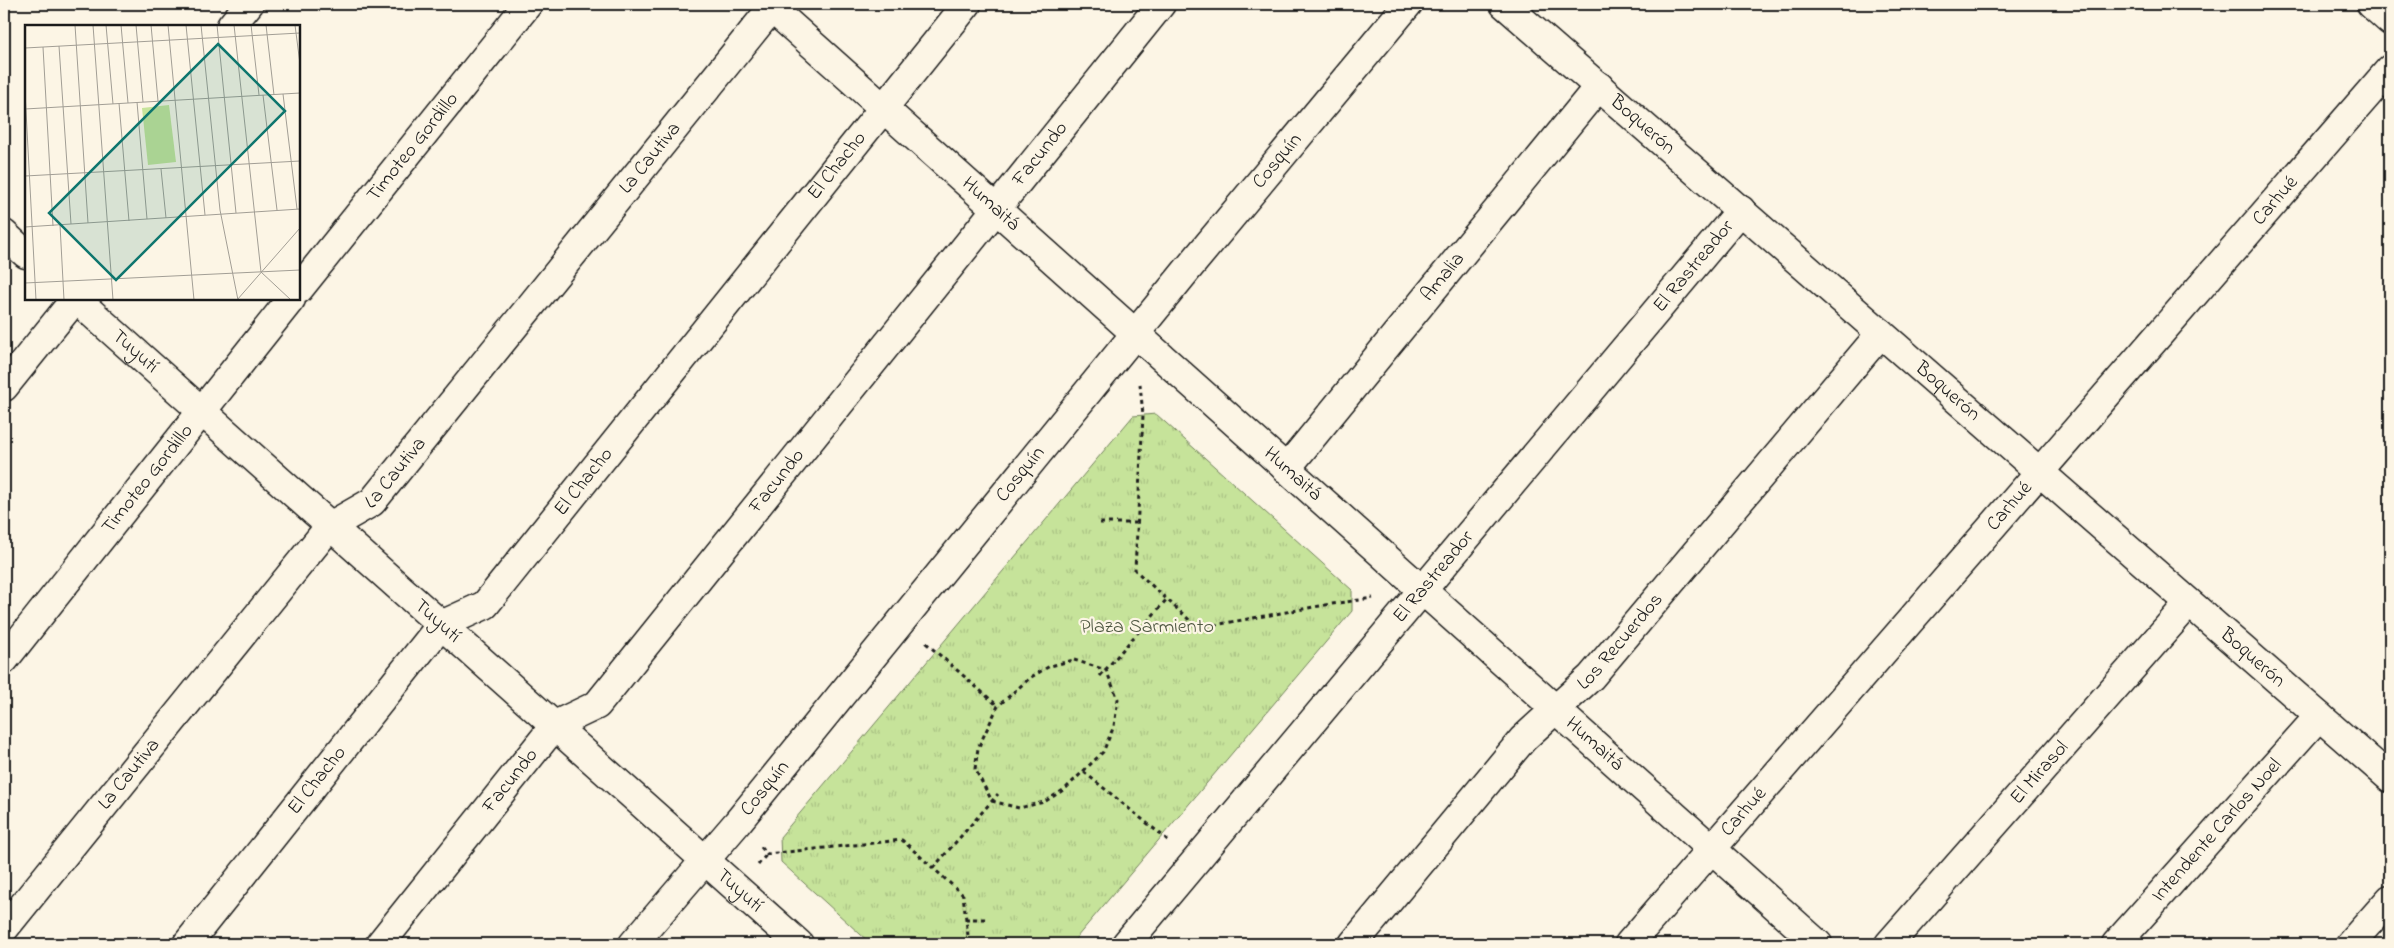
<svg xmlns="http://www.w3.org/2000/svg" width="2394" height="948" viewBox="0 0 2394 948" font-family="'Indie Flower',sans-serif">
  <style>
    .park { fill: url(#park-tufts); stroke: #71805b }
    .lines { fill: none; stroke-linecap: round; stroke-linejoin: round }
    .minor-casing { stroke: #1c1c1c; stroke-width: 31 }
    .path { stroke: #1c1c1c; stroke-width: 3; stroke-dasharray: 4 4; stroke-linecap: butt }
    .minor { stroke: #fcf5e5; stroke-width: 28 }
    .labels { text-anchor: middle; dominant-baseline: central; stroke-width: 4.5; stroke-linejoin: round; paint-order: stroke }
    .street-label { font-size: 20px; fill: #1c1c1c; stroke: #fcf5e5 }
    .park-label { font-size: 20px; fill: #4f5842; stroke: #fcf5e5 }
    .inset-road { fill: none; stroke: #a29e95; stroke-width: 1 }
    .view { fill: #0f766e; fill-opacity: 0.15; stroke: #0f766e; stroke-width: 2.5 }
    .inset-edge { fill: none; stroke: #1c1c1c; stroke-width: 2.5 }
  </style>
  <defs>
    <pattern id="park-tufts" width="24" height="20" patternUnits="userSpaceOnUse" patternTransform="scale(1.25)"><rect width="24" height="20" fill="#c6e39a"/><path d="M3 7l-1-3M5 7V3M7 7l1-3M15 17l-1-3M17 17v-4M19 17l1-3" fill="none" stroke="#aac284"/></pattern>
  </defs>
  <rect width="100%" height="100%" fill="#fcf5e5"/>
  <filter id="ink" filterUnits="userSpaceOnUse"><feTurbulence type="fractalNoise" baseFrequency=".02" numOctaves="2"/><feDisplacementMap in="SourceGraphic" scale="10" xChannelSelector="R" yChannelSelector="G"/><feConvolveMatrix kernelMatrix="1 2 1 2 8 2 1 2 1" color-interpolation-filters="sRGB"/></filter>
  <g filter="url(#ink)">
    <path class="park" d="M1156,414l196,176v21l-281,333h-200l-90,-82 -1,-25 353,-421z"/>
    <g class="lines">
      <defs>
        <g id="minor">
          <path id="s1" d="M767,4l1051,940"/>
          <path id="s2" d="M1504,4l886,774"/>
          <path d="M2371,4l19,17"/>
          <path d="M231,26l18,-22"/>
          <path d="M4,234l22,20"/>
          <path id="s3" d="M299,289l229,-285"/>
          <path id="s4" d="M76,299l723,645"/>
          <path d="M4,387l71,-88"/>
          <path id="s5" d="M1286,469l313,-383"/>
          <path id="s6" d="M4,660l287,-361"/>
          <path id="s7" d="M4,929l326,-403 42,-24 403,-498"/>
          <path id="s8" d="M187,944l254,-319 44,-20 482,-601"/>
          <path id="s9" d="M380,944l175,-219 42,-20 564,-701"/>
          <path id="s10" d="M633,944l104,-121 450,-553 221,-266"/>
          <path id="s11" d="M1126,944l615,-734"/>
          <path id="s12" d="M1353,944l170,-205 68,-62 290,-344"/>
          <path id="s13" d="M1629,944l761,-875"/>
          <path id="s14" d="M1889,944l300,-341"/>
          <path id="s15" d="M2116,944l203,-228"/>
          <path d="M2350,944l40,-45"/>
        </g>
      </defs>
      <use href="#minor" class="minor-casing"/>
      <g class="path">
        <path d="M1140,384l3,31 -8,155 63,58 127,-23 48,-7"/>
        <path d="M1100,523h37"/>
        <path d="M926,643l72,63"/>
        <path d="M1074,660l32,10 12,29 -4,27 -11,26 -38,37 -21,13 -25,6 -27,-7 -17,-32 3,-21 20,-42 33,-29 19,-11z"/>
        <path d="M1100,676l67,-77"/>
        <path d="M1084,772l85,69"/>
        <path d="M761,847l6,7 135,-14 61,55 6,49"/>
        <path d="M758,865l9,-11"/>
        <path d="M933,868l65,-74"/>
        <path d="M965,919h23"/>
      </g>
      <use href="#minor" class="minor"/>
    </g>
  </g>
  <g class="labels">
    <g class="street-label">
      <text stroke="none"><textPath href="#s2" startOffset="184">Boquerón</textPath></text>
      <text stroke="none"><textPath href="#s3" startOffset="182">Timoteo Gordillo</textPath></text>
      <text stroke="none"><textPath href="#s9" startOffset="1034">Facundo</textPath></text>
      <text stroke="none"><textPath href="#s7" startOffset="1009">La Cautiva</textPath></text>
      <text stroke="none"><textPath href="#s10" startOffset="1014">Cosquín</textPath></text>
      <text stroke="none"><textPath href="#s8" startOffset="1019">El Chacho</textPath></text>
      <text stroke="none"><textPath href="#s13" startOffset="985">Carhué</textPath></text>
      <text stroke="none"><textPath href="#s1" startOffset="300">Humaitá</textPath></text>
      <text stroke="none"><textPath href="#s11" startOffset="884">El Rastreador</textPath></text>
      <text stroke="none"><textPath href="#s5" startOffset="248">Amalia</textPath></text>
      <text stroke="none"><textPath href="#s4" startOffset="79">Tuyutí</textPath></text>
      <text stroke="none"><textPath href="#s2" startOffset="589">Boquerón</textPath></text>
      <text stroke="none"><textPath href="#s7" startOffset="604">La Cautiva</textPath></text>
      <text stroke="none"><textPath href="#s10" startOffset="609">Cosquín</textPath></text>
      <text stroke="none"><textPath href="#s1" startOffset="705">Humaitá</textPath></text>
      <text stroke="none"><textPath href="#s6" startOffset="231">Timoteo Gordillo</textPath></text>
      <text stroke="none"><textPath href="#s9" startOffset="614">Facundo</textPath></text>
      <text stroke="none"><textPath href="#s8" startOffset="614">El Chacho</textPath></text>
      <text stroke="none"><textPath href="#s13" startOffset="580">Carhué</textPath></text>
      <text stroke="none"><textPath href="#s11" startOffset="479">El Rastreador</textPath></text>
      <text stroke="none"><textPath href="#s4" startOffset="484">Tuyutí</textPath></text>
      <text stroke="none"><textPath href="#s12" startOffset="404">Los Recuerdos</textPath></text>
      <text stroke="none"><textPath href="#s2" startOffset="994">Boquerón</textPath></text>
      <text stroke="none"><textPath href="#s1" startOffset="1110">Humaitá</textPath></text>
      <text stroke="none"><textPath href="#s14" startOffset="228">El Mirasol</textPath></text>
      <text stroke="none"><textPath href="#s7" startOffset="199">La Cautiva</textPath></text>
      <text stroke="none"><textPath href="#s8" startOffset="209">El Chacho</textPath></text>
      <text stroke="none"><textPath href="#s9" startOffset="209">Facundo</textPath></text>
      <text stroke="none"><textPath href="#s10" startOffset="204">Cosquín</textPath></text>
      <text stroke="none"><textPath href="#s13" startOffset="175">Carhué</textPath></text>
      <text stroke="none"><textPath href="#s15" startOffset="152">Intendente Carlos Noel</textPath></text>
      <text stroke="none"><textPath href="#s4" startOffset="889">Tuyutí</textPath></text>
    </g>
    <g class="park-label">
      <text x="1147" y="627">Plaza Sarmiento</text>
    </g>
  </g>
  <g transform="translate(25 25)">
    <rect width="275" height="275" fill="#fcf5e5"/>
    <path d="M144,80l7,57 -28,3 -6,-57z" fill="#c6e39a"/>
    <path class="inset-road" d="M50,0l13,198M68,0l20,275M81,0l7,79M96,0l7,78M111,0l7,77M126,0l7,76M143,0l26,275M161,0l19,190M176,0l19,185 18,90M192,0l19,188M209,0l27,247 30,28M226,0l8,70M241,0l8,70M270,0l5,39M34,21l12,178M18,22l10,179M0,23l275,-15M0,67l11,208M258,69l14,115M238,70l14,115M112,77l10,117M94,78l10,118M0,84l275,-16M136,144l5,49M0,151l275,-15M35,200l4,75M0,202l275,-18M0,258l275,-13M212,275l63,-72"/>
    <path class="view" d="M193,19l67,67 -169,169 -67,-67z"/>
    <rect width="275" height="275" class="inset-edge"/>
  </g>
  <rect width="2394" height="948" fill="none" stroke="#fcf5e5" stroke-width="20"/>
  <rect x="10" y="10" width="2374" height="928" fill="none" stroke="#1c1c1c" stroke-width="2" filter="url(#ink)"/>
</svg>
